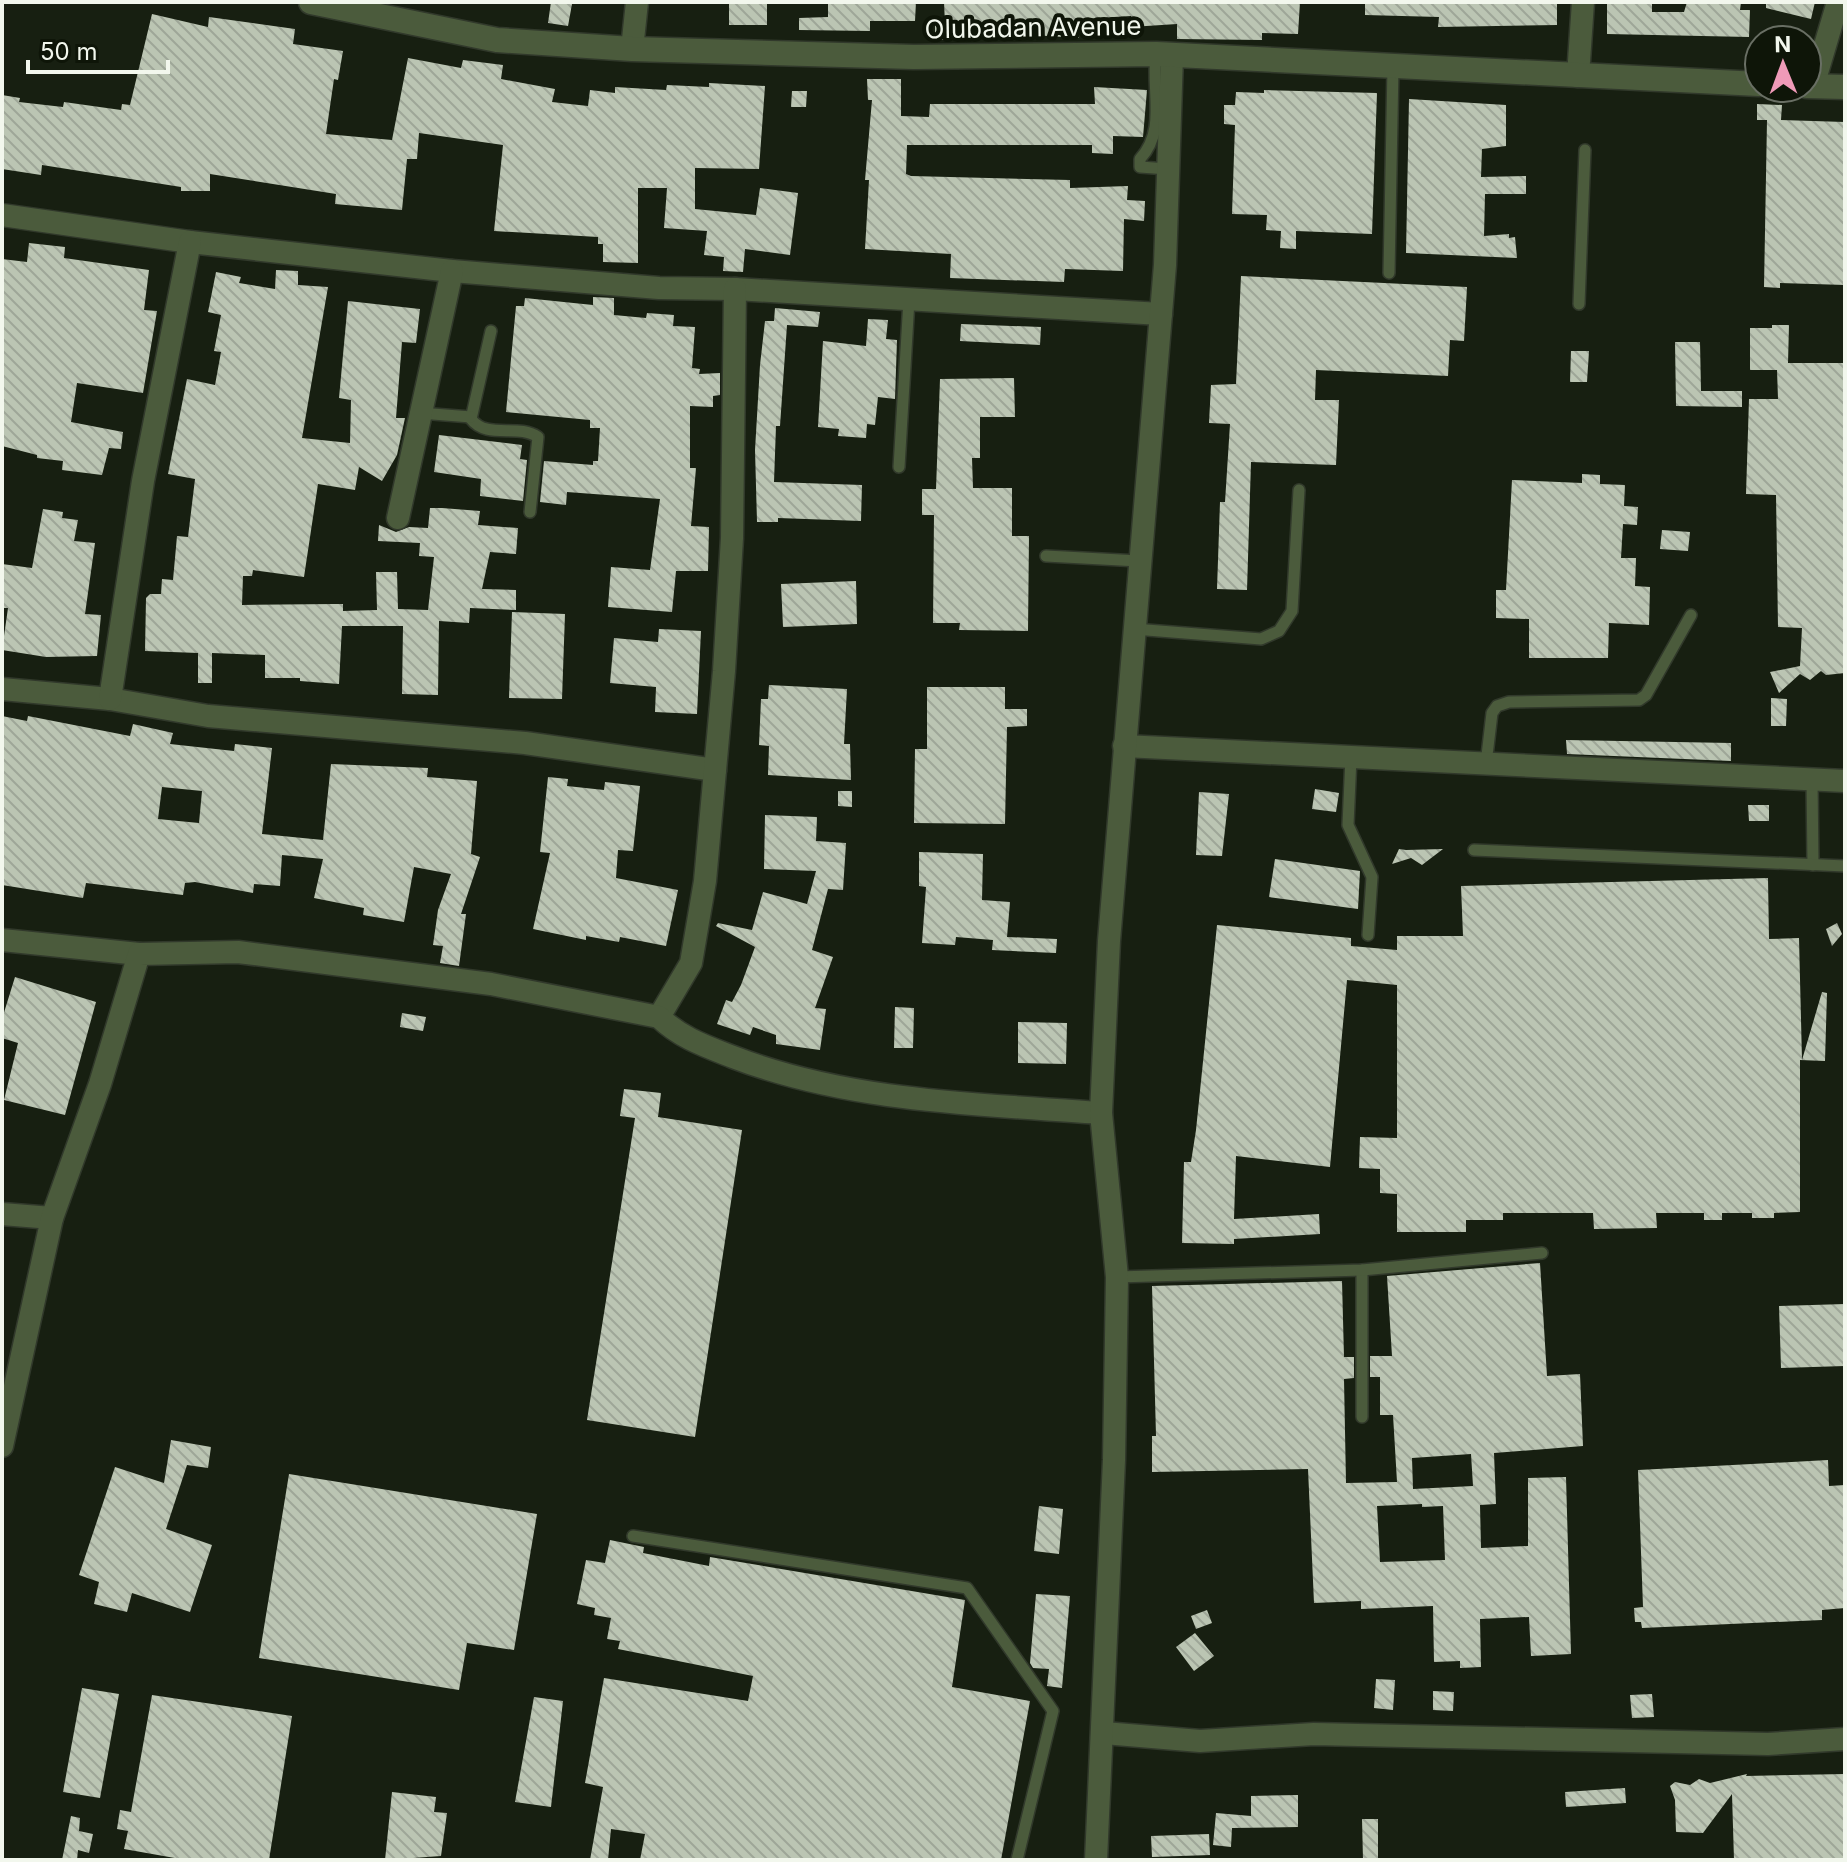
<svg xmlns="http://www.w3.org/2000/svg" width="1847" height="1862" viewBox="0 0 1847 1862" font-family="Inter,sans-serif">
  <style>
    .building { fill: url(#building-back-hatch); fill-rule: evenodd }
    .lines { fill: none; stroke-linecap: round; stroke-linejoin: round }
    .service-casing { stroke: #31392b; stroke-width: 14 }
    .minor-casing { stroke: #31392b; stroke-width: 25 }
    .tertiary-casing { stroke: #31392b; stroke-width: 27 }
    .service { stroke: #4b5b3c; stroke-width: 11 }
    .minor { stroke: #4b5b3c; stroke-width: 22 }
    .tertiary { stroke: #4b5b3c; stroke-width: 24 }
    .labels { text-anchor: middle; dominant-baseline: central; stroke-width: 8; stroke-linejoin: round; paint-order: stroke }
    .street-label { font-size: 26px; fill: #f2f7ed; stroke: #0e1508 }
  </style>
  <defs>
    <pattern id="building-back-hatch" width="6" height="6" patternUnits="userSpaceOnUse" patternTransform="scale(2)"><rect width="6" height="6" fill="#bbc5b3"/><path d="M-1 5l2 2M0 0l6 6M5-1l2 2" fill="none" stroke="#9ea698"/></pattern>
  </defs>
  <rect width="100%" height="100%" fill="#171f11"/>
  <g class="building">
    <path d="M551,2l21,2 -4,22 -20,-3z"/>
    <rect x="729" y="2" width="38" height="23"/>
    <path d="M916,2l-1,19h-45v10l-71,-1v-12l29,-1v-14z"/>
    <path d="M944,2h356l-2,32 -36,-1v7l-85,-1v-15l-46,3v-11l-51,3 -1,19 -65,-4 -1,-11h-40l1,17h-39v-16h10z"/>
    <path d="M1365,2h192v23l-119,2 1,-10 -74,-2z"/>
    <path d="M1607,2h45v10h32l3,-10h54l-1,8h10l-1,27 -142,-3z"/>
    <path d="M1766,2h49l-4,17 -45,-11z"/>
    <path d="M152,14l56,13 1,-10 86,12 -2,15 50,7 -5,29 -4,-1 -8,55 66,6 16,-82 53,10 2,-8 40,5 -2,14 54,10 -3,13 36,4 2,-16 25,3v-6l51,3 1,-5 42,2v-4l56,3 -6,83 -64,-1v41l61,6 4,-27 38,5 -8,62 -45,-6 -2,23 -20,-1 1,-14 -20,-2 3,-24 -43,-3 3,-40h-29v75l-35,-1v-18h-5v-7l-104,-6 9,-86 -84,-12 -2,26h-10l-5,51 -67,-6 1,-10 -126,-20v17h-29v-4l-139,-22 -1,10 -39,-6v-74l18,3 -1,4 44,5 1,-5 57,8 1,-6 8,1z"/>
    <path d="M867,79h34v37l28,1 1,-13h165l-1,-17 53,3 -4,47 -30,-1v18l-21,-1v-8h-185l-1,29 5,2 159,4v8l58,-2 -1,14 18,1 -1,20 -20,-2 -1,52 -58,-2 -1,13 -114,-4 1,-24 -86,-5 4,-69h-4l7,-80h-4z"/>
    <path d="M1264,90l113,3 -5,141 -76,-3v18l-16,-1 1,-17 -15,-1 1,-15 -35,-1 3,-89 -11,-1v-19h11l1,-13 28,1z"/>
    <path d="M792,91h15l-1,16h-15z"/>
    <path d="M1409,99l97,6v41l-24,3 -1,28 45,-1v18h-41l-1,42 25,-2v4l6,-1 2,21 -111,-5z"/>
    <path d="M1757,104l25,1 -1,15 64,2v163l-65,-2v5l-16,-1 3,-167h-10z"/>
    <path d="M29,243l36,4 -1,11 85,12 -5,40 13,1 -14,82 -66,-10 -6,39 52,10 -2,17 -12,-1 -7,27 -40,-5 1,-9 -26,-3v-3l-35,-9v-187l25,3z"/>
    <path d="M276,270l22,1v14l30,2 -26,151 48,5 1,-43 -12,-2 9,-97 72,8 -4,34 -14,-1 -6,76h9l-8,37 -15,26 -23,-14 -4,23 -37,-6 -14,93 -51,-7 -1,6h-9l-1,29 93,-1h8v7l34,-1 -1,-38h21l1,37 30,1 6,-53 -15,-1 1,-13 -42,-2 1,-16 17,7 13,-5 19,1 2,-20h12l38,3 -2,14 40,3 -2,26 -26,-2 -8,37 34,1v20l-46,-2 -1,15 -30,-2 -1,74 -36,-1 1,-68h-61l-3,58 -39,-3v-3h-35v-23l-53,-2v30h-14v-30l-53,-2 1,-53 4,-4h11l1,-15 11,1 4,-44 11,1 7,-58 -27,-5 19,-95 28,6 6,-33 -7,-1 7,-36 -13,-3 8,-40 25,5 -2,6 36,6z"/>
    <path d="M1241,276l226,11 -3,54 -14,-1 -2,36 -132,-6 -1,30h24l-3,65 -85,-3 -4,128 -30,-1 3,-87h5l5,-78 -21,-1 2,-38 25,-1z"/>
    <path d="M593,297l21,1v17l32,3 1,-5 27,2 -1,11 22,1 -3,41 8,1 -1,5 21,-1v22l-7,1v11l-23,-1v62h6l-5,58 18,1 -1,44h-32l-4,41 -64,-5 3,-40 39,3 10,-71 -93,-7 -1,13 -26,-3 4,-41 49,4v-4h5l2,-33h-10v-8l-84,-8 10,-106h8l1,-8 68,7z"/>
    <path d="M775,308l45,4 -2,15 -31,-2 -7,101h-4l-2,56 88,3 -1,36 -83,-3v4h-21l-2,-72 5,-85 5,-44h9z"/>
    <path d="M868,319l20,1 -2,19 11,1 -2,59 -17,-2 -3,28 -8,-1 -1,14 -28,-2 1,-7 -21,-2 5,-86 43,5z"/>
    <path d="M961,324l80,3 -1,18 -80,-4z"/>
    <path d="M1772,325h17l-1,38h57v310l-19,2 -5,-4 -11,9 -10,-6 -21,19 -9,-21 30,-6 2,-38 -24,-1 -2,-132 -30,-1 3,-95h29l-1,-29h-27v-42h22z"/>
    <path d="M1675,342h25l1,49h41v16l-66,-1z"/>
    <path d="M1571,351h18l-2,31h-17z"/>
    <path d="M1014,378l1,39h-35v41h-8l1,30h39v48h17l-1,95 -69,-1 1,-7h-27l1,-108h-12v-26h14l4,-110z"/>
    <path d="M439,435l83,10 -2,14 7,1 -4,41 -43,-5 1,-17 -47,-7z"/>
    <path d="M1582,474l18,1v9l25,1 -1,21 14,1 -1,18 -14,-1 -2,34h15l-1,28 15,1 -1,38 -40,-2 -1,35h-79v-39l-33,-1v-28h10l6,-110 70,3z"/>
    <path d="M43,509l20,3 -1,6 16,2 -4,21 21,2 -10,71 16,1 -4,41 -51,1 -44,-7 6,-42h-6v-44l30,4z"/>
    <path d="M1662,530l28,2 -2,19 -28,-2z"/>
    <path d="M856,581l1,43 -74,3 -2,-43z"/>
    <path d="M512,612l53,2 -3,85 -53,-1z"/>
    <path d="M659,629l42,2 -4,83 -42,-2 1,-25 -46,-4 4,-45 44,4z"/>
    <path d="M769,685l78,4 -3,55h6l1,36 -83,-5 1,-29 -10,-1 2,-46h7z"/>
    <path d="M927,687h78v22h22v17l-20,1 -2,97 -91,-1 1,-74h12z"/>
    <path d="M1771,698l16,1 -1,27h-15z"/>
    <path d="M2,716l25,5 1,-5 102,20 3,-12 40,9 -3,11 64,7 1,-7 37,4 -10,86 61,6 8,-76 97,4 -1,9 50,4 -6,73 9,3 -19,57h5l-7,52 -19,-3 3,-17 -10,-1 5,-35 13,-36 -37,-7 -10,55 -41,-7 1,-7 -50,-10 9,-39 -41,-4 -2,31 -26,-2 -1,9 -58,-11 -10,1 -2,12 -97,-12 -3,15 -81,-13zM162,787l40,4 -3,32 -41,-4z"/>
    <path d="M1566,740l165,3v18l-164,-7z"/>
    <path d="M548,777l20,2 -1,7 37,4 1,-8 35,4 -7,65 -15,-1 -2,28 62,12 -12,56 -46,-9 -1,5 -33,-6v4l-53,-11 17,-76 -10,-1z"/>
    <path d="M1315,789l24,4 -3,19 -24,-3z"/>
    <path d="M838,791h14v16l-14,-1z"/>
    <path d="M1199,792l30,2 -7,62 -26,-1z"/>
    <path d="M1748,805h21v16h-20z"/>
    <path d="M765,815l52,2 -1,24 30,2 -3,47 -15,-1 -16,61 21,7 -18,51 11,1 -6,41 -44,-6v-9l-23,-8 -3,8 -33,-11 9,-24 6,2 9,-17 14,-38 -39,-21 2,-3 34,7 11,-38 44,12 9,-33 -52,-2z"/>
    <path d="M1399,849l7,1 37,-1 -21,16 -11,-7 -19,6z"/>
    <path d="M919,852l64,2 -1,46 28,2 -3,35 50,2 -1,14 -64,-3 1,-10 -37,-3 -1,8 -33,-2 4,-56 -7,-1z"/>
    <path d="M1275,859l85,12 -2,38 -89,-12z"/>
    <path d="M1768,878l1,61 30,-1 3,122 20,-68 5,1 -2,68 -25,-1v152l-26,1v5h-22v-5h-30v7h-18v-7h-48l1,15 -63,1 -1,-16h-90v7h-37v12h-69v-38l-17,-1v-24l-21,-1 1,-31 37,1v-153l-50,-5 -17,187 -94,-11 -2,63 85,-5 1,20 -86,5v5l-52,-1 2,-81h7l5,-32 21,-205 134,13v8l46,4v-14h66l-2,-50z"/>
    <path d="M1837,923l5,11 -10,12 -6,-17z"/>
    <path d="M15,977l81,25 -31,113 -61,-15 14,-57 -16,-5v-19z"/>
    <path d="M895,1007l19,1 -1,40h-19z"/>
    <path d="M402,1013l24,4 -3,14 -23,-4z"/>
    <path d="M1018,1022l49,1 -1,41 -48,-1z"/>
    <path d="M624,1089l37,4 -3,24 84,13 -47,307 -108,-17 48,-302 -15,-2z"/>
    <path d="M1540,1263l7,113 33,-2 3,72 -89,7 2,51 -16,1 1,43 47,-2v-68l38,-1 5,177 -40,2 -2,-39 -49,2 1,48 -21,1v-7l-26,1 -1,-56 -72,3v-8l-47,2 -6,-134 -156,3v-36h4l-4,-150 190,-5 2,76h10v21l-10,1 2,104 51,-1 -4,-67h-13v-38h-10v-21h22l-5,-80zM1471,1454l2,32 -60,3 -1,-31zM1422,1504v3l21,-1 2,54 -65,2 -3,-56z"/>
    <path d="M1845,1304v62l-64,2 -2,-62z"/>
    <path d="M171,1440l40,7 -3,21 -21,-3 -21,64 46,16 -22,67 -58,-19 -5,19 -33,-8 5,-22 -20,-7 36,-108 49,16z"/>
    <path d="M1828,1460l1,26 16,-1v123l-23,2v10l-180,8 -1,-6h-6l-1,-14 9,-1 -5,-137z"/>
    <path d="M289,1474l248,40 -23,136 -47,-7 -8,47 -200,-32z"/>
    <path d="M1039,1506l24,3 -4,45 -25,-3z"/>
    <path d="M610,1540l34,7 -1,6 66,13 1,-9 255,43 -13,87 78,14 -29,159h-361l5,-26 -34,-5 -3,31h-18l13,-73 -18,-4 19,-105 144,23 5,-25 -135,-27 2,-8 -13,-2 4,-21 -17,-3 1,-7 -18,-4 9,-44 19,3z"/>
    <path d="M1036,1594l34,2 -8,92 -15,-2 2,-17 -16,-1 -3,-5z"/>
    <path d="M1207,1610l5,13 -16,6 -5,-13z"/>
    <path d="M1195,1633l19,23 -20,15 -18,-24z"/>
    <path d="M1376,1679l19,1 -2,30 -19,-2z"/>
    <path d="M82,1688l37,6 -19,104 -37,-6z"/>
    <path d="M1433,1691l21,1 -1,19 -20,-1z"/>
    <path d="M1652,1694l2,23 -22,1 -2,-23z"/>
    <path d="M152,1695l140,21 -23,144h-83l-62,-11 4,-18 -11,-2 3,-19 11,2z"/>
    <path d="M534,1697l29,4 -12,106 -36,-5z"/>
    <path d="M1747,1774l-1,2 99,-2v86h-111l-2,-66 -29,39 -27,-1 -1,-32 -5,-14 5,-4 15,3 9,-6 11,4z"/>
    <path d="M1625,1788l1,15 -60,4 -1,-15z"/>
    <path d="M392,1792l44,5 -2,15 13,1 -6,43 -56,4z"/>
    <path d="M1298,1795v32l-66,1 -1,19 -18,-2 3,-32 35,3v-20z"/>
    <path d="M71,1816l9,2 -1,13 14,3 -4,19 -11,-3 -1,10h-15z"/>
    <path d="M1362,1819h16v41h-15z"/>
    <path d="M1209,1834l1,21 -58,2 -1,-21z"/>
  </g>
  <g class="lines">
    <defs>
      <g id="service">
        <path d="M1156,55c-5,36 11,75 -16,104v8l28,2"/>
        <path d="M1389,273l4,-206"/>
        <path d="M1579,304l6,-154"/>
        <path d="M491,331l-20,88c16,21 47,4 67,18l-8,75"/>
        <path d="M420,413l51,4"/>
        <path d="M899,467l10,-167"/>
        <path d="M1046,556l93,5"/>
        <path d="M1134,629l127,10 18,-8 13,-20 7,-121"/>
        <path d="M1351,757l-3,68 24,52 -4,58"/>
        <path d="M1486,764l6,-51 5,-7 12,-4 130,-2 7,-5 45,-80"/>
        <path d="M1812,780l1,85"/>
        <path d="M1474,850l371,16"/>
        <path d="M1362,1270v147"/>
        <path d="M1117,1277l245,-7 180,-17"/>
        <path d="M633,1536l334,52 86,123 -36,149"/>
      </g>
      <g id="minor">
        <path d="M632,49l5,-47"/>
        <path d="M1578,76l5,-74"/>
        <path d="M1813,86l25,-84"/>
        <path d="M2,215l188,27 262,29 207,17 76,1 426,25"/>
        <path d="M398,518l54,-247"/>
        <path d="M2,689l108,10 98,17 317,27 190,27"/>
        <path d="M110,699l33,-218 47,-239"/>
        <path d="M1124,746l721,35"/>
        <path d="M2,940l137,14"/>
        <path d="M659,1017l32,-54 14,-82 19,-210 8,-133 3,-249"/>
        <path d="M2,1214l50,4"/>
        <path d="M2,1446l50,-228 48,-134 39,-130 99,-2 253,32 168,33c22,21 46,29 74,40 117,45 245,47 368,56"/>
        <path d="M1104,1733l96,8 114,-7 454,10 77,-5"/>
        <path d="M1096,1860l18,-400 3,-183 -16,-164 8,-172 56,-676 7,-209"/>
      </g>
      <g id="tertiary">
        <path d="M311,2l186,38 135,9 282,8 242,-3 603,30"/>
        <path d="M1807,86l38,1"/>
      </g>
    </defs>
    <use href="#service" class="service-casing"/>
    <use href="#minor" class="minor-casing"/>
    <use href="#tertiary" class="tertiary-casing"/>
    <use href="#service" class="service"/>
    <use href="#minor" class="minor"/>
    <use href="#tertiary" class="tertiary"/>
  </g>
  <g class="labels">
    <g class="street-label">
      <text transform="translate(1033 27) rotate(-1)">Olubadan Avenue</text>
    </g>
  </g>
  <rect width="1847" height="1862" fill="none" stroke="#f2f7ed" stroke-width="8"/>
  <g transform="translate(1783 64) rotate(359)"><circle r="38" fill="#0e1508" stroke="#696f64" stroke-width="2"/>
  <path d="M0-6L14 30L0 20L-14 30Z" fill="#ef9ab8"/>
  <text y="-12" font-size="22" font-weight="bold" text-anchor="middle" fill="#f2f7ed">N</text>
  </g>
  <path d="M28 60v12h140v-12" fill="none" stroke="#f2f7ed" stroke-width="4"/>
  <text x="40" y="60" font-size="24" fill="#f2f7ed" stroke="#0e1508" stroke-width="6" paint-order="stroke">50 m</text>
</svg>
